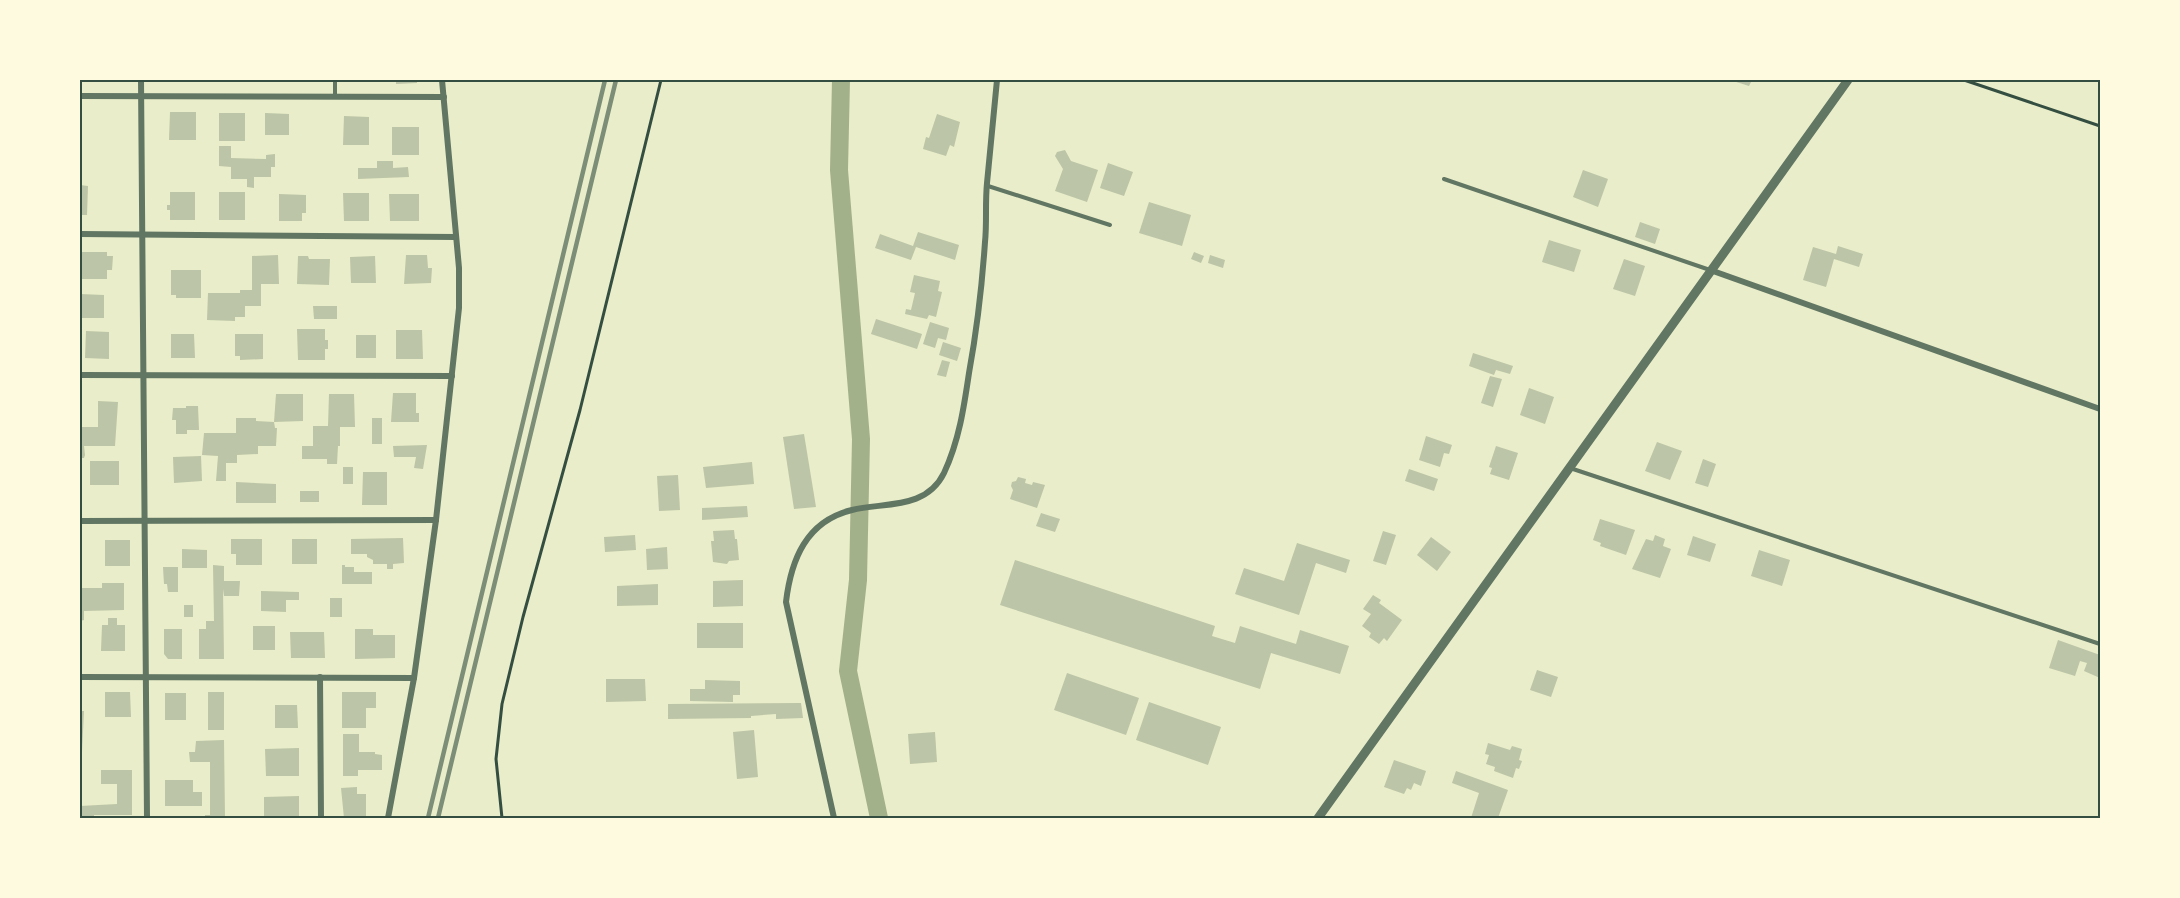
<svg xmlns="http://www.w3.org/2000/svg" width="2180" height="898" viewBox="0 0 2180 898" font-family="'Fira Sans Condensed',sans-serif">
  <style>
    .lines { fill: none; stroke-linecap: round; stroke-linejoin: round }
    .canal { stroke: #a3b18a; stroke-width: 18 }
    .building { fill: #bcc5a7 }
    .path { stroke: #344e41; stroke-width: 3 }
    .service { stroke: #617663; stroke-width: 4 }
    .minor { stroke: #617663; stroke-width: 6 }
    .tertiary { stroke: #617663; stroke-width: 9 }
    .rail { stroke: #7c8e77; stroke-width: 4.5 }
    .neatline { fill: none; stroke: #344e41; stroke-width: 2 }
  </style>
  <rect width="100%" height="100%" fill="#e9edc9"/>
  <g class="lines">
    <path class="canal" d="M841,80l-2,90 22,269 -3,141 -10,91 31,147"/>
  </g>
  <g class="building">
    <path d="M396,80h21v3l-21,1z"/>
    <path d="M1730,80h22l-3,6z"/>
    <path d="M170,112h26v28h-27z"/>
    <rect x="219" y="113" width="26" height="28"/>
    <path d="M265,113l24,1v21h-24z"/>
    <path d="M937,114l23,8 -6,25 -4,-2 -4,11 -23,-7 3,-12 3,1z"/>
    <path d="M344,116l25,1v28h-26z"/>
    <rect x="392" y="127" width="27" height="28"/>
    <path d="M219,146h12v12l35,1v-4l9,-1v13h-4v10h-17v11l-7,-1v-8h-16v-12l-12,-1z"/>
    <path d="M1065,150l6,11 27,9 -11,32 -32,-11 8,-22 -8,-13 2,-4z"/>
    <path d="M377,161h16v7l15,-1 1,10 -51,2v-11h19z"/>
    <path d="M1108,163l25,9 -9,24 -24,-8z"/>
    <path d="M1583,170l25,9 -10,28 -25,-10z"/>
    <path d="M80,185l8,1 -1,29h-7z"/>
    <path d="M170,192h25v28h-25v-10h-3v-5h3z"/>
    <rect x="219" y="192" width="26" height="28"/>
    <path d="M343,193h26v28h-25z"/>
    <path d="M279,194l27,1v18h-4v8h-23z"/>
    <path d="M389,194h30v27h-29z"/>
    <path d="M1149,202l42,13 -9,31 -43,-13z"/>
    <path d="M1640,222l20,7 -5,15 -20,-7z"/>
    <path d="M918,232l41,13 -4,15 -39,-13 -5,13 -36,-12 5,-14 33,12z"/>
    <path d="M1549,240l32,10 -7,22 -32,-10z"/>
    <path d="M1838,246l25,8 -4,13 -25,-8 -8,28 -23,-7 10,-33 23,7z"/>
    <path d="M81,252h26v4h6l-1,14h-5v9h-26z"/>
    <path d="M1194,252l10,4 -3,7 -10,-4z"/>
    <path d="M278,255l1,29h-18v22h-16v11h-10v4l-28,-1 1,-27h32v-3h12v-34z"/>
    <path d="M406,255h21l1,13h4l-1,15 -27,1z"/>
    <path d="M1210,255l15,5 -2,8 -15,-5z"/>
    <path d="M298,256h10l1,3h21l-1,26 -32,-1z"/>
    <path d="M375,256l1,27h-25l-1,-26z"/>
    <path d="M1624,259l21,7 -10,30 -22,-7z"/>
    <path d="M171,270h30v28h-25v-3h-5z"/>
    <path d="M914,275l26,6 -2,10 4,1 -6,25 -7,-2 -2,4 -22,-5 1,-5 5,1 4,-17 -5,-1z"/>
    <path d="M80,294l24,1v23h-24z"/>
    <path d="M313,306h24v13h-23z"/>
    <path d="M876,319l46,15 -5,15 -46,-15z"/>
    <path d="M930,322l19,6 -3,12 -8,-2 -3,10 -12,-4z"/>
    <path d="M297,329h28v11h3v9h-3v11h-27z"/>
    <path d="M396,330h26l1,29h-27z"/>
    <path d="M86,331l23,1v27l-24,-1z"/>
    <path d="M171,334h23l1,24h-24z"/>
    <path d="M235,334h28v25l-23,1v-4h-5z"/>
    <rect x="356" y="335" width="20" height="23"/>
    <path d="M943,342l18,6 -4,13 -18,-6z"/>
    <path d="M1473,353l40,13 -3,8 -14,-4 -2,5 -25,-9z"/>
    <path d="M942,360l8,2 -4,15 -9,-2z"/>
    <path d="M1490,376l12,3 -9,28 -12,-4z"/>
    <path d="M1529,388l25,9 -9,27 -25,-9z"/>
    <path d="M393,393h23v20h3v9h-28z"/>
    <path d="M276,394h27v27l-29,1z"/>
    <path d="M329,394h25l1,33h-15v19h-2l-1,18h-10v-5h-25v-13h11v-20h15z"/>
    <path d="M98,401l20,1 -3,44h-31l1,9 -1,3h-4v-31h18z"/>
    <path d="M186,406h12l1,24h-12v4h-11v-14h-4l1,-12h13z"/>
    <path d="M236,418h20v3l18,1 1,6h2l-1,18h-18v8l-21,1v8h-11v18h-10l2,-25 -16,-1 2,-22h32z"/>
    <rect x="372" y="418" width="10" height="26"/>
    <path d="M804,434l12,73 -22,2 -11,-72z"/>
    <path d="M1426,436l26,9 -3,9 -5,-1 -4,14 -21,-7z"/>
    <path d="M1657,442l25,9 -12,29 -25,-9z"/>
    <path d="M427,445l-4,24 -9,-1 2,-11h-22l-1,-11z"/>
    <path d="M1496,446l22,7 -9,27 -19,-6 2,-6 -3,-1z"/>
    <path d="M201,456l1,25 -28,2 -1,-26z"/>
    <path d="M1703,459l13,5 -8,23 -13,-4z"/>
    <rect x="90" y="461" width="29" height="24"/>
    <path d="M752,462l2,22 -48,4 -3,-21z"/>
    <rect x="343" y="467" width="10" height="17"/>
    <path d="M1409,469l29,10 -4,12 -29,-10z"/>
    <path d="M363,472h24v33h-25z"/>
    <path d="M678,475l2,35 -21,1 -2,-35z"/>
    <path d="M1018,477l8,2 -1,4 7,2 1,-3 12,3 -8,23 -27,-9 3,-9 -2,-4 1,-4 4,-1z"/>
    <path d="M236,482l40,2v19h-40z"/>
    <rect x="300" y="491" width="19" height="11"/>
    <path d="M747,506l1,11 -46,3v-12z"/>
    <path d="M1041,513l19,6 -5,13 -19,-6z"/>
    <path d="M1600,519l35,11 -9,25 -26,-9 1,-3 -8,-3z"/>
    <path d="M734,530l1,9h2l2,21 -10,1 -2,3 -14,-2 -2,-21h3l-1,-10z"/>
    <path d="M1383,531l13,4 -10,30 -13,-4z"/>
    <path d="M635,535l1,15 -31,2 -1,-15z"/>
    <path d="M1655,535l10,4 -2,7 8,3 -11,29 -28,-9 14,-30 7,2z"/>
    <path d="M1693,536l23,8 -6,18 -23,-7z"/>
    <path d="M1431,537l20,15 -14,19 -20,-16z"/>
    <path d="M403,538l1,25 -11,1v5h-6v-5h-14v-4l-6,-3v-3h-16v-15z"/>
    <path d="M231,539h31v26h-26v-11h-5z"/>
    <rect x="292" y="539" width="25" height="25"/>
    <rect x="105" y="540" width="25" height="26"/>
    <path d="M1297,543l53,17 -4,13 -30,-10 -17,52 -64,-21 9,-26 40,13z"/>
    <path d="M667,547l1,22 -21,1 -1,-21z"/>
    <path d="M182,549l25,1v18h-25z"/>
    <path d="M1759,550l31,10 -8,26 -31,-10z"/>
    <path d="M1015,560l200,66 -3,10 23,7 5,-17 56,18 4,-14 49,16 -9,28 -69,-21 -11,36 -260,-84z"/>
    <path d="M213,565l11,1v15h16l-1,15h-15l-1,-7 1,70h-25v-30h7v-8h8z"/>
    <path d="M342,565h3v2h9v5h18v12h-30z"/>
    <path d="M163,567h15v25h-10l-1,-8h-3z"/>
    <path d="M743,580v26l-30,1v-26z"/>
    <path d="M102,583h22v27l-40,1v9l-4,1v-33h22z"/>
    <path d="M658,584v21l-41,1v-20z"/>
    <path d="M261,591l38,1v8h-13v12l-25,-1z"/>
    <path d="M1373,595l8,5 -2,3 23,17 -15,21 -3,-3 -5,6 -10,-7 2,-4 -9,-7 9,-12 -8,-5z"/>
    <rect x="330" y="598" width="12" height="19"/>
    <rect x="184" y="605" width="9" height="12"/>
    <path d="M108,618h9v7h8v26h-24l1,-26h6z"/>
    <rect x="697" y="623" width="46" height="25"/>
    <rect x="253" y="626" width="22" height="24"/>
    <path d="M164,629h18v30h-14l-4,-5z"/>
    <path d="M355,629h18v6h22v23l-40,1z"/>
    <path d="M290,632h34l1,26h-34z"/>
    <path d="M2058,640l42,15v23l-16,-7 3,-8 -7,-2 -5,15 -26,-8z"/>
    <path d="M1537,670l21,7 -7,20 -21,-7z"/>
    <path d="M1067,673l72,25 -13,37 -72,-25z"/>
    <path d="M606,679h39l1,22 -40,1z"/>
    <path d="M705,680l35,1v14h-7v7l-43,-1v-12h15z"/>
    <path d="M105,692h25l1,25h-26z"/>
    <rect x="208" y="692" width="16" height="38"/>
    <path d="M342,692h34v16h-10v20h-24z"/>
    <rect x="165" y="693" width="21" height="27"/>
    <path d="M1149,702l72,25 -13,38 -72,-25z"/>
    <path d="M801,703l2,15 -27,1v-5l-25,2v2l-83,1v-15z"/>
    <path d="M275,705h22l1,23h-23z"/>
    <path d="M80,711h4l-2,41h-2z"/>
    <path d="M754,730l4,47 -21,2 -4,-47z"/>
    <path d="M935,732l2,30 -27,2 -2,-30z"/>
    <path d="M343,734h16v18h16v2l7,1v15h-24v6h-15z"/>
    <path d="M224,740l1,78h-20v-3h5v-53h-20l-1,-10h6l1,-11z"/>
    <path d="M1488,743l22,7 2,-4 10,3 -3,11 3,1 -3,8 -3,-1 -3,10 -19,-7 1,-4 -9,-3 3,-9 -4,-1z"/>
    <path d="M299,748v28h-33l-1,-27z"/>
    <path d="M1394,760l32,11 -5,15 -7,-3 -3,7 -4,-2 -3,6 -20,-7z"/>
    <path d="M101,770h31v45h-38v3h-14v-12l37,-2v-20h-16z"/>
    <path d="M1456,771l52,19 -10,28h-27l8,-25 -27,-10z"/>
    <path d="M165,780h28v12h9v14h-37z"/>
    <path d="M357,787v7h9v24h-22l-3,-30z"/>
    <path d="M299,796v22h-35v-21z"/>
  </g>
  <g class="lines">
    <g class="path">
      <path d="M1964,80l136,46"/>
      <path d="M502,818l-6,-59 6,-55 21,-87 57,-207 81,-330"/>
    </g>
    <g class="service">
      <path d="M335,97v-17"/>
      <path d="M1444,179l266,91"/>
      <path d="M988,186l122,39"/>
      <path d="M1570,468l530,176"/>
    </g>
    <g class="minor">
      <path d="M141,80l6,738"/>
      <path d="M80,96l364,1"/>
      <path d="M80,234l376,3"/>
      <path d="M1713,271l387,138"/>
      <path d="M80,375l372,1"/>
      <path d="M80,521l356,-1"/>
      <path d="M80,677l334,1"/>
      <path d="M320,677l1,141"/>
      <path d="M388,818l26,-140 22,-158 23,-212v-40l-17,-188"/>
      <path d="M834,818l-48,-216c5,-42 20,-81 66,-92 32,-8 74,0 92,-37 15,-32 20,-66 25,-100 8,-44 13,-87 16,-131 2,-19 0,-39 2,-59 3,-34 7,-69 10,-103"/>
    </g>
    <path class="tertiary" d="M1318,818l530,-738"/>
    <g class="rail">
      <path d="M428,818l177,-738"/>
      <path d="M438,818l178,-738"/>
    </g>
  </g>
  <rect width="2180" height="898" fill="none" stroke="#fefae0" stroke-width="162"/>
  <rect x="81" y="81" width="2018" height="736" class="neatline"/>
</svg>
